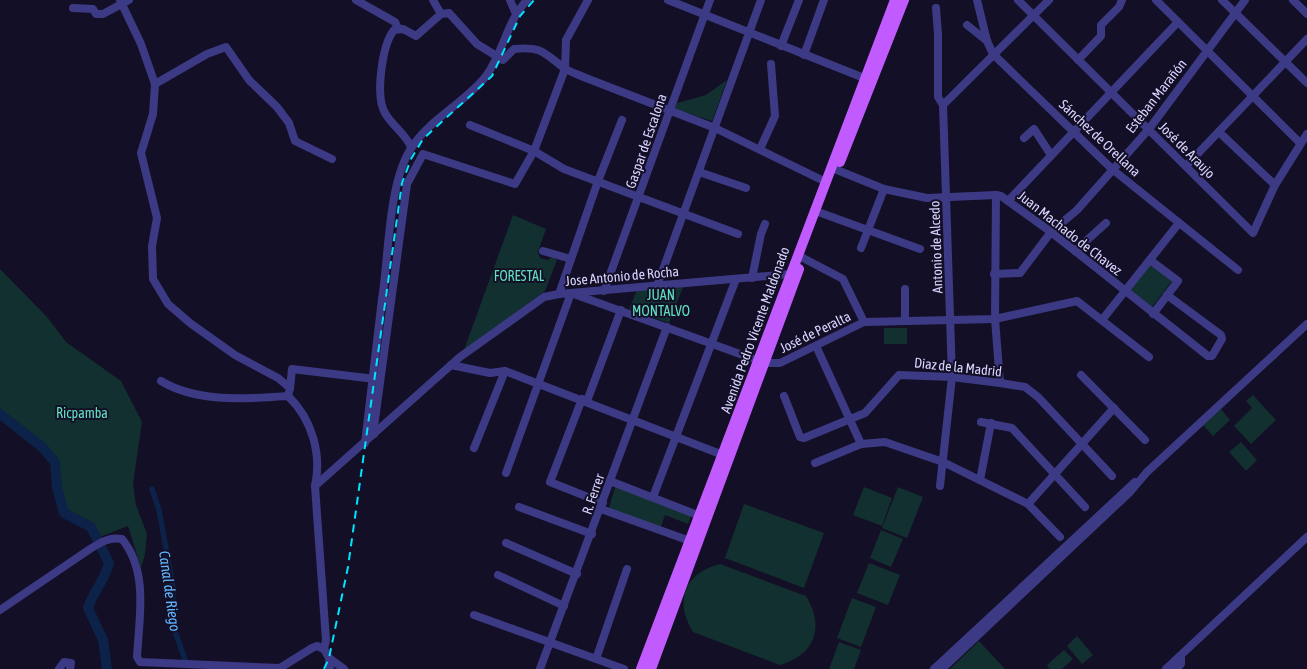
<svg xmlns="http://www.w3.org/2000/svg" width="1307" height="669" viewBox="0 0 1307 669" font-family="'Asap Condensed',sans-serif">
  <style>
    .green { fill: #12302f }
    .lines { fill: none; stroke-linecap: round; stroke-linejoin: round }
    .canal { stroke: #0c2248; stroke-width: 5.5 }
    .river { stroke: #0c2248; stroke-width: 10 }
    .minor { stroke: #3d3a85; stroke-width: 8 }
    .major { stroke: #c25bff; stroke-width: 10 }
    .rail { stroke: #00e5ff; stroke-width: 2; stroke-dasharray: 8 6; stroke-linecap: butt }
    .labels { text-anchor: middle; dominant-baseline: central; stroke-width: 4; stroke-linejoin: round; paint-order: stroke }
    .street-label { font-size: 14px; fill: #d9d4ff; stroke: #130f26 }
    .park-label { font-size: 14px; fill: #5fe0c0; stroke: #130f26 }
    .water-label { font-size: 15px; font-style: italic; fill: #62b6ff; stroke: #130f26 }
  </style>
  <rect width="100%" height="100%" fill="#130f26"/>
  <g class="green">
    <path d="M727,80l-15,41 -38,-12 3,-6 29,-8z"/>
    <path d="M513,215l33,14 -8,23 2,6 8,2 4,-3 5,3 -12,31 -81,59z"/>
    <path d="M1149,263l23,18 -21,27 -22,-17z"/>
    <path d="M0,269l47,48 19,25 55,39 21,41 -9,62 3,21 11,29 -2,20 -4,14 -13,-42 -31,12 -6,-15 -25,-10 -7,-30v-19l-16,-20 -11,-4 -32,-32z"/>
    <path d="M683,287l-14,36 -40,-14 8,-19z"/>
    <rect x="884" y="328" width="23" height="16"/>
    <path d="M1253,395l23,25 -25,24 -17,-18 18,-18 -6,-7z"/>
    <path d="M1221,409l9,11 -17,16 -10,-11z"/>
    <path d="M1241,442l16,18 -11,11 -17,-19z"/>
    <path d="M617,481l76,30 -5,13 -23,-9 -5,14 -52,-18z"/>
    <path d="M864,487l28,11 -10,28 -29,-11z"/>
    <path d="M898,487l25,10 -16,41 -25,-10z"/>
    <path d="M744,504l80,29 -20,55 -79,-30z"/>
    <path d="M881,530l22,9 -12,28 -21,-9z"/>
    <path d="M869,563l31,12 -12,30 -31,-12z"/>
    <path d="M720,564l86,32c19,31 9,59 -26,69l-87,-33c-19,-30 -9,-59 27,-68z"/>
    <path d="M852,598l24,9 -15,40 -24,-9z"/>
    <path d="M1077,636l16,19 -11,9 -15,-18z"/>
    <path d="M979,641l26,28h-55z"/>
    <path d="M839,642l22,8 -7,19h-25z"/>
    <path d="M1064,650l9,9 -11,10h-13l-2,-4z"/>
  </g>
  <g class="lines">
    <path class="canal" d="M152,489l7,21 14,77v39l13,36"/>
    <path class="river" d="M0,414l42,33 13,15 2,26 7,25 27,14 18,36c-4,17 -16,29 -21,45l15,32 4,29"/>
    <g class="minor">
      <path d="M120,0l21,44 14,40 -2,30 -12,39 16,65 -5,28 1,33 15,25 22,19 45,32 43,23 12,10 -2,8"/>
      <path d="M356,0l39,22 3,6"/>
      <path d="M433,0l8,14"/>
      <path d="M510,0l6,14"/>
      <path d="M668,0l196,78"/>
      <path d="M977,0l10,41 6,13 119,115 126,101"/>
      <path d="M1018,0l235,233 22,-48 32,-51"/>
      <path d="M1156,0l144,143"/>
      <path d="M1222,0l85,83"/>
      <path d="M1293,0l14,14"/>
      <path d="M73,8l20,1 3,5h7l26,-14"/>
      <path d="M936,8l2,26v63l5,8 9,272 -12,109"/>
      <path d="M967,25l20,16"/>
      <path d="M781,46l18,-46"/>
      <path d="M804,55l20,-55"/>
      <path d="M1078,60l23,-24v-11l18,-18 3,-7"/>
      <path d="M155,84l52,-30 19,-7 23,33 28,27 12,16 6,18 37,18"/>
      <path d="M943,105l106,-105"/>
      <path d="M470,125l64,26 30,18 174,65"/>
      <path d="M1219,132l56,53"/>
      <path d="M1024,138l10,-9 17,26"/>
      <path d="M411,147c-6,-14 -18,-20 -26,-34 -10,-17 -3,-68 9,-83l9,-1 13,7 25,-22 8,-1 28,31 26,16 11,-11c28,-3 30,4 50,19 6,4 15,7 22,10l129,50 111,54"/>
      <path d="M760,149l15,-33 -4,-52"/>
      <path d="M1186,166l121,-127"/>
      <path d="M837,170l47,19 43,9 69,-3 5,1 50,36 157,124h4l10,-17 -1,-4 -54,-40"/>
      <path d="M699,172l47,16"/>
      <path d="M996,195l-1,124 5,64"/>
      <path d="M1008,201l170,-179"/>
      <path d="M821,213l99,36"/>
      <path d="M861,248l23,-59"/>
      <path d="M543,251l28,8"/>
      <path d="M1075,251l31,-28"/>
      <path d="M803,258l40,21 21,43"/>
      <path d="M1150,260l28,21 -25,33"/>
      <path d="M994,274l26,-1 31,-41 26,-22 72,-81 96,-129"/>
      <path d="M752,278l9,-44 4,-10"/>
      <path d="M657,286l104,-286"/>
      <path d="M905,289v32"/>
      <path d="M604,291l106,-291"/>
      <path d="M559,294l39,-113 24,-61"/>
      <path d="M390,302l-8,-3c7,-42 6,-118 30,-152 18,-28 54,-45 74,-71 17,-23 21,-55 41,-76"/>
      <path d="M1102,320l77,-97"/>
      <path d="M816,346l45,98"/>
      <path d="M451,365l39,8 15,-2 218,84"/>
      <path d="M1081,375l64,65"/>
      <path d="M161,381c36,22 86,18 127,15 24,23 34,58 27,90l11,154 -2,9 5,9 15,11"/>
      <path d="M290,388l2,-19 83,10"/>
      <path d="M784,396l16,41 4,1 61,-25 34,-38 53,2 48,6 25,4 13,10 74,79"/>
      <path d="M582,399l-32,83 53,21"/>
      <path d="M587,401l34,-91"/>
      <path d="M981,422l31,6 73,79"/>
      <path d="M374,434v-7l33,-243 16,-30 92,30 19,-33 31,-82 1,-29 22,-40"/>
      <path d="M365,443l17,-144"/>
      <path d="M474,448l31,-77"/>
      <path d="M815,463l46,-19 24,-2 58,20 85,42 32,33"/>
      <path d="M506,473l65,-180 194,70h15l84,-41 131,-3 82,-18 72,56"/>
      <path d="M980,480l11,-57"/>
      <path d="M610,481l90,35"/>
      <path d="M315,486l145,-129 84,-60 15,-3 231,-20"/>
      <path d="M653,497l83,-218"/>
      <path d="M1028,504l86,-96"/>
      <path d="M519,507l73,27"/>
      <path d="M601,509l89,32"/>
      <path d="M506,543l71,31"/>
      <path d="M498,575l66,31"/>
      <path d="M0,610l90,-61c11,-7 19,-12 32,-10 27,33 17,79 15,118l3,5 140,6 32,-20 5,-2 7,3"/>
      <path d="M474,615l150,54"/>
      <path d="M329,658l1,11"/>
      <path d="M596,659l31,-90"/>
      <path d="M59,669l5,-7 7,1 -1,6"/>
      <path d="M540,669l127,-342"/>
      <path d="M934,669l201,-187"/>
      <path d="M942,669l188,-177 17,-20 160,-148"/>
      <path d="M1166,669l141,-132"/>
      <path d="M1176,669l5,-5v-7"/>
    </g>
    <g class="major">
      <path d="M840,162l64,-162"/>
      <path d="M641,669l254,-669"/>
      <path d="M651,669l148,-400"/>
    </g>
    <path class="rail" d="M324,669l5,-11 19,-91 54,-384 9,-24 12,-20 69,-63 28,-60 14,-16"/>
  </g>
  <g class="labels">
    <g class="street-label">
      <text transform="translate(1156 96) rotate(-52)">Esteban Marañón</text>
      <text transform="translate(1100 138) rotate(43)">Sánchez de Orellana</text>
      <text transform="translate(646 141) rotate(-71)">Gaspar de Escalona</text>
      <text transform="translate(1187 150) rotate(45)">José de Araujo</text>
      <text transform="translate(1070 233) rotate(38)">Juan Machado de Chavez</text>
      <text transform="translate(936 247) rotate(-92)">Antonio de Alcedo</text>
      <text transform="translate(622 276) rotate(-5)">Jose Antonio de Rocha</text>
      <text transform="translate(755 330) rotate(-70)">Avenida Pedro Vicente Maldonado</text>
      <text transform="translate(815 332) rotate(-26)">José de Peralta</text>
      <text transform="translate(958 367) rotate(6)">Diaz de la Madrid</text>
      <text transform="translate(593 494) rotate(-71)">R. Ferrer</text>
    </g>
    <g class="park-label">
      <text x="519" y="276">FORESTAL</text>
      <text x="661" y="295">JUAN<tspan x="661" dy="16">MONTALVO</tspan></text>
      <text x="82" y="413">Ricpamba</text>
    </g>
    <g class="water-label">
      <text transform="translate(170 591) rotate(82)">Canal de Riego</text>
    </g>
  </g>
</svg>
